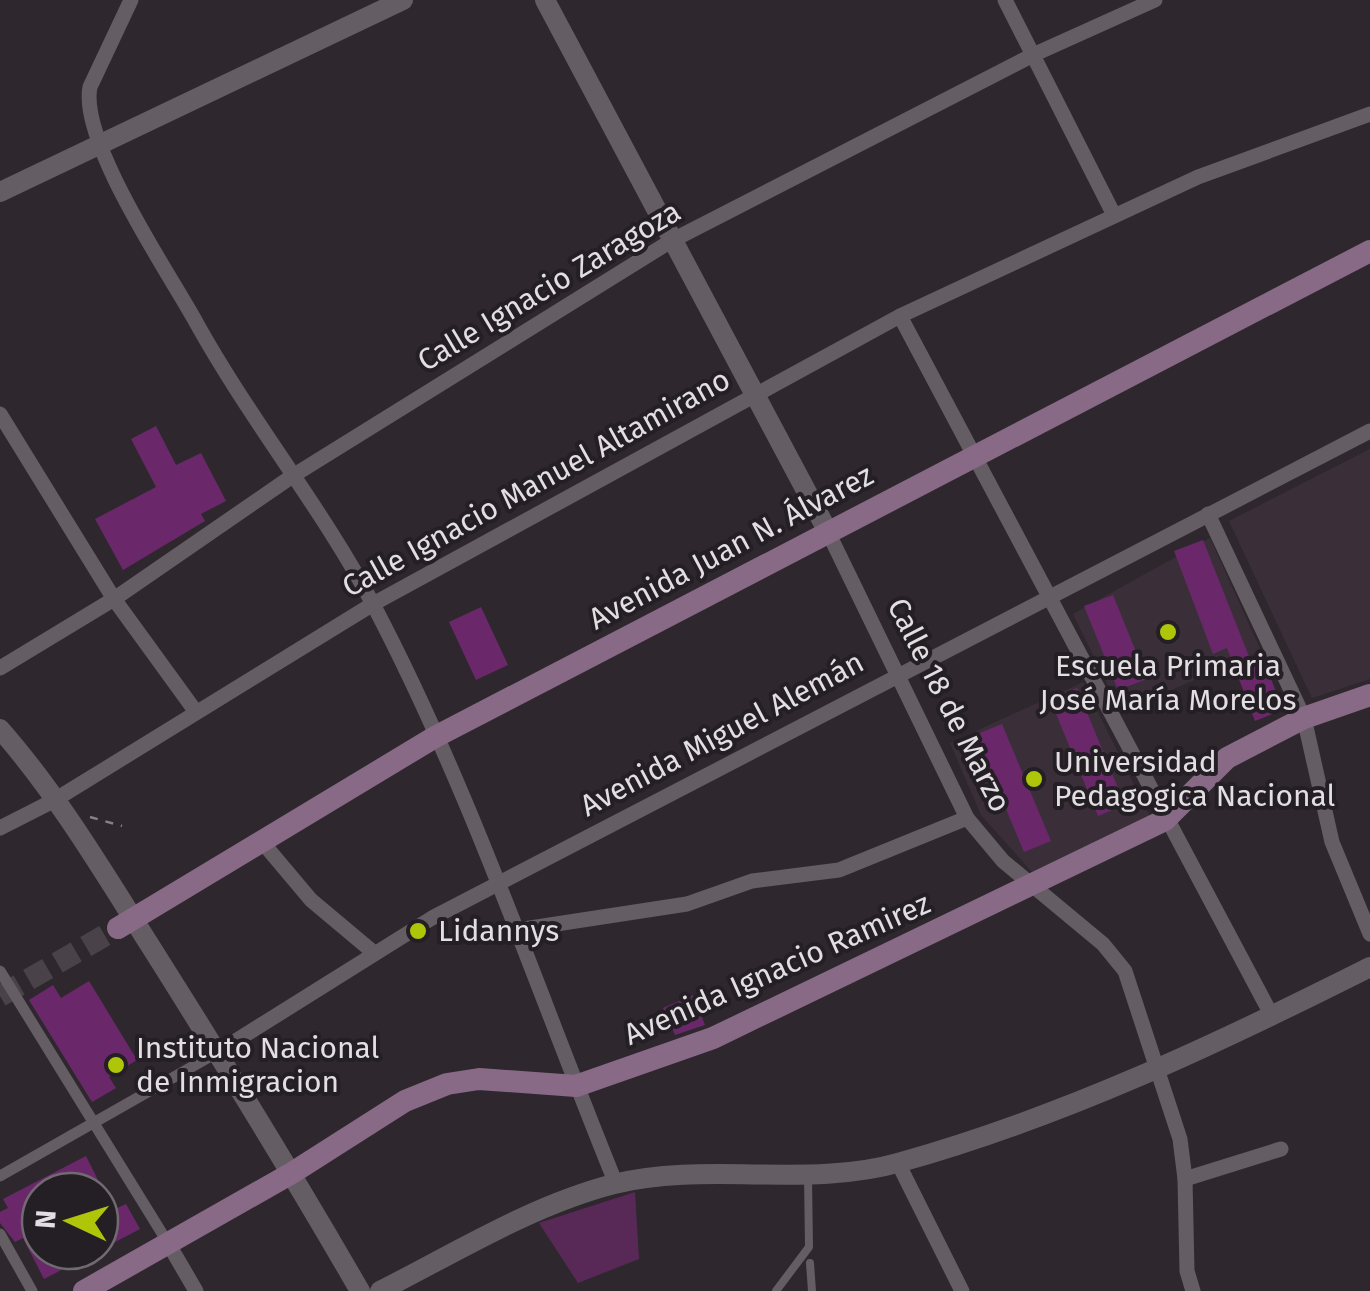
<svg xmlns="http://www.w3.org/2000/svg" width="1370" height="1291" viewBox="0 0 1370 1291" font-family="'Fira Sans',sans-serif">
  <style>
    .built { fill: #3a2f39 }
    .green { fill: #582957 }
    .building { fill: #6a286a }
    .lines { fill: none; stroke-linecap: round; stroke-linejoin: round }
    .secondary-tunnel { stroke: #494349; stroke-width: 22; stroke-dasharray: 22 11; stroke-linecap: butt }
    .path { stroke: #868186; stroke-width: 2.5; stroke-dasharray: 8 8; stroke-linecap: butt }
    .service { stroke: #645d63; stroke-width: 8 }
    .pedestrian { stroke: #645d63; stroke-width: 11 }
    .minor { stroke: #645d63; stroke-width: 15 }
    .tertiary { stroke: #645d63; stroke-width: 20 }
    .secondary { stroke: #886a87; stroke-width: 22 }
    .poi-dot { fill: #aec509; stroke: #241f24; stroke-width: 4 }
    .labels { text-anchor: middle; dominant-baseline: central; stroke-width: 8; stroke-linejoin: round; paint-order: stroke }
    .street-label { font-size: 30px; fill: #e2dee2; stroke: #241f24 }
    .poi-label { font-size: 30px; fill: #e2dee2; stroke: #241f24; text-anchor: start }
  </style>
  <rect width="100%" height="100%" fill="#2e282e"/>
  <g class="built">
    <path d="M1370,449v230l-58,19 -83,-177z"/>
    <path d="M1210,538l51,113 -140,61 -48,-98z"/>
    <path d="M1083,682l67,135 -118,55 -51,-57 -31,-72z"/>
  </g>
  <path class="green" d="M635,1192l4,67 -61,24 -39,-60z"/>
  <g class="building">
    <path d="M156,426l20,39 25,-12 25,48 -25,13 4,7 -82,49 -28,-51 61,-32 -25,-48z"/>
    <path d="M1203,540l47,119 12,-4 21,55 -28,11 -28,-73 -14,6 -39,-103z"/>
    <path d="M1113,595l34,84 -29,11 -34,-84z"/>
    <path d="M481,607l27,58 -32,15 -27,-58z"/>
    <path d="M1077,688l48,117 -27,11 -48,-117z"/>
    <path d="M1002,724l49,117 -27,11 -49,-117z"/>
    <path d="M89,981l48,79 -28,17 7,11 -24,14 -63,-102 24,-15 8,13z"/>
    <path d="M693,995l12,30 -30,10 -12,-27z"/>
    <path d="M86,1156l27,54 13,-6 14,25 -40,21v-59h-60v60h58l-54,28 -21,-41 -8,4 -15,-19v-11l8,-4 -5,-9z"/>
  </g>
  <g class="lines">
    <path class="secondary-tunnel" d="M0,996l118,-68"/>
    <path class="path" d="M90,817l32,9"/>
    <g class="service">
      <path d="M810,1263l2,28"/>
      <path d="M776,1291l33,-44 -1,-70"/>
    </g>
    <g class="pedestrian">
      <path d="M0,971l168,272"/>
      <path d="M0,1176l218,-124"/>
      <path d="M0,1234l32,57"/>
    </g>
    <g class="minor">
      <path d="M131,0l-41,87c-11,54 79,186 107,237 54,97 125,184 177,282 97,185 163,384 242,578"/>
      <path d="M1005,0l109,215"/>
      <path d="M900,316l372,700"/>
      <path d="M0,414l114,185 82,113"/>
      <path d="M1208,514l96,204 28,124 38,92"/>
      <path d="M827,530l140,288 36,43 100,83 22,27 55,168 5,40 2,92 6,20"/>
      <path d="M0,668l114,-69 177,-122 380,-236 364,-187 120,-54"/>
      <path d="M0,828l53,-27 320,-197 527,-288 298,-139 172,-63"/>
      <path d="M263,843l48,57 62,52"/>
      <path d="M517,930l170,-26 65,-23 87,-11 128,-52"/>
      <path d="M218,1052l214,-134 938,-487"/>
      <path d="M898,1163l64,128"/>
      <path d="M1185,1179l96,-30"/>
      <path d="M168,1243l28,48"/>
    </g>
    <g class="tertiary">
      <path d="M545,0l282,530"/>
      <path d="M0,192l403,-192"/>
      <path d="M0,729c58,66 104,144 151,218 72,114 142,228 209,344"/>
      <path d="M380,1291c75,-38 152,-86 234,-107 93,-23 195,5 287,-22 164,-46 318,-119 469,-195"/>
    </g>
    <g class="secondary">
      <path d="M118,928l317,-191 935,-486"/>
      <path d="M84,1291l208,-118 113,-72 42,-17 32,-5 97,7 137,-48 452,-218 62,-62 77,-40 66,-23"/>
    </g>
  </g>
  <g class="poi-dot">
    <circle cx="1168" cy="632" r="10"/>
    <circle cx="1034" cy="779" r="10"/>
    <circle cx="418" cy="931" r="10"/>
    <circle cx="116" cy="1065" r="10"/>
  </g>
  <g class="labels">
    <g class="street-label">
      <text transform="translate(549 286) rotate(-31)">Calle Ignacio Zaragoza</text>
      <text transform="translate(536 483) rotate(-29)">Calle Ignacio Manuel Altamirano</text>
      <text transform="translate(731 547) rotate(-28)">Avenida Juan N. Álvarez</text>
      <text transform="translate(949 705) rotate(63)">Calle 18 de Marzo</text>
      <text transform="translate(722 734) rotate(-28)">Avenida Miguel Alemán</text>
      <text transform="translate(777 969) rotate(-24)">Avenida Ignacio Ramirez</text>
    </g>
    <g class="poi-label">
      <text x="1168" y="666" text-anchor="middle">Escuela Primaria<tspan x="1168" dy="34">José María Morelos</tspan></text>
      <text x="1054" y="762">Universidad<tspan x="1054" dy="34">Pedagogica Nacional</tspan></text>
      <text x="438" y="931">Lidannys</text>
      <text x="136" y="1048">Instituto Nacional<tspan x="136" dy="34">de Inmigracion</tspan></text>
    </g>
  </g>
  <g transform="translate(70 1221) rotate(274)"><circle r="48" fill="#241f24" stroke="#706b70" stroke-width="2.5"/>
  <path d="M0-8L18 38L0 25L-18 38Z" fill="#aec509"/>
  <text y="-15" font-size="28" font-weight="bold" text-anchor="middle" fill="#e2dee2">N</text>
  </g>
</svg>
